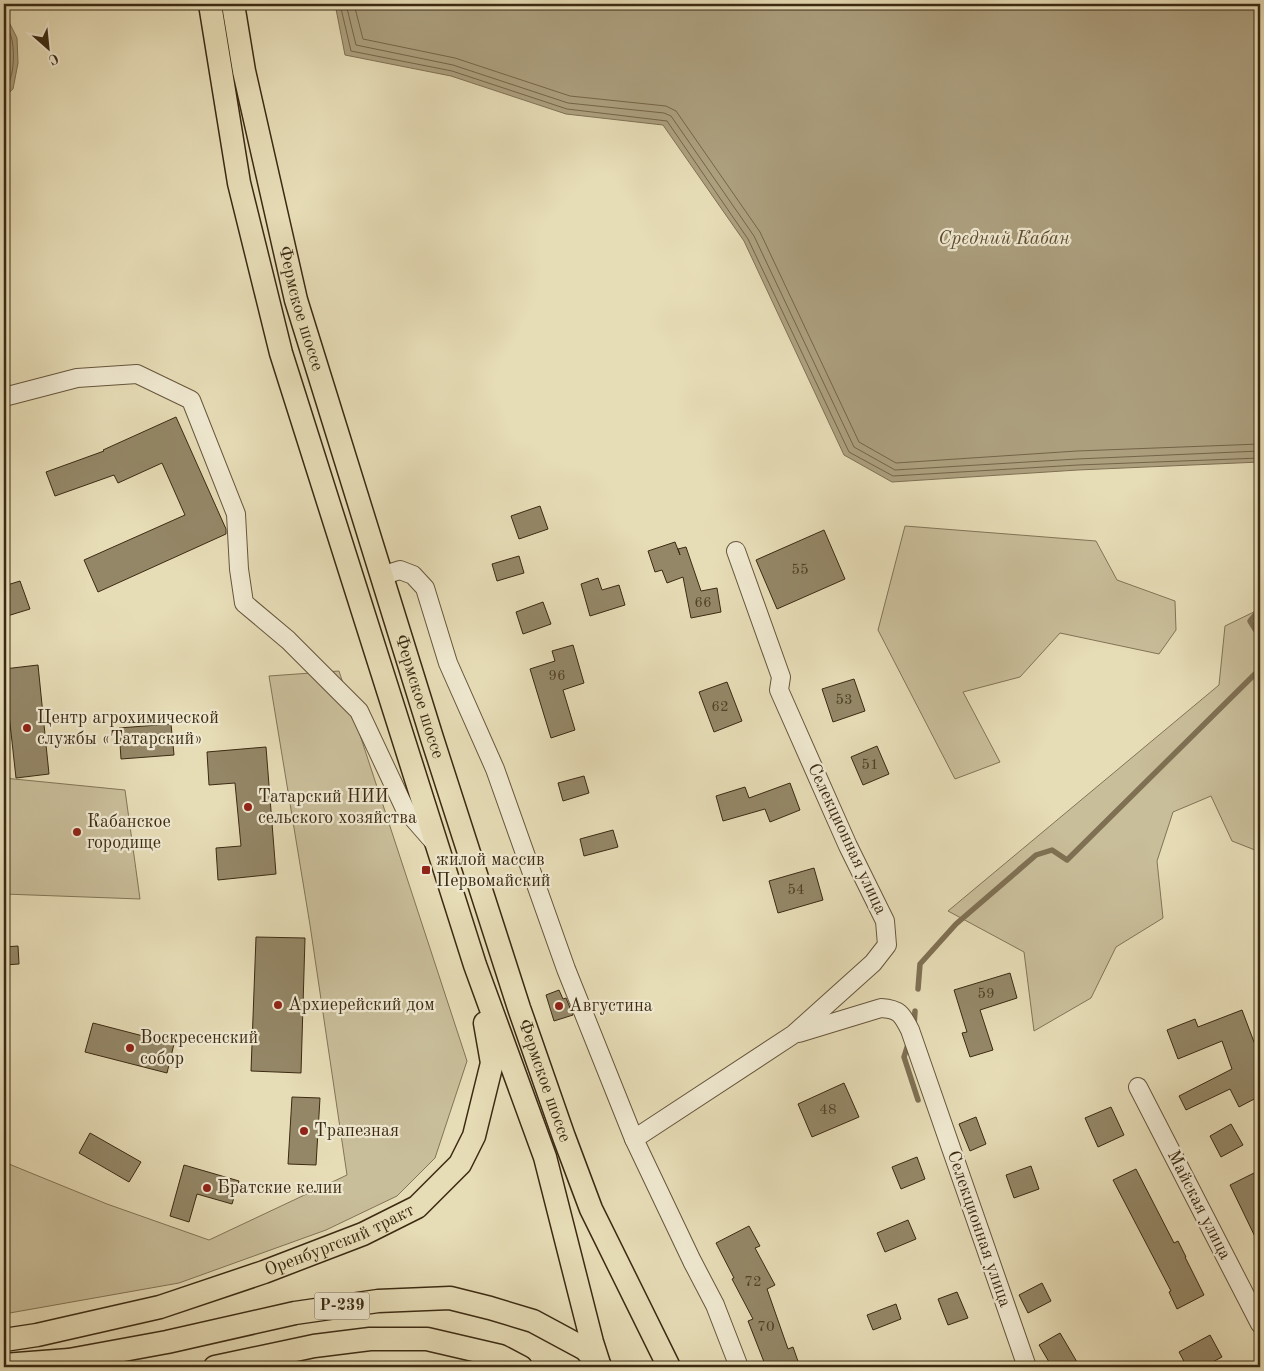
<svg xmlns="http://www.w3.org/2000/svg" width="1264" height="1371" viewBox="0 0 1264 1371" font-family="'Old Standard TT',serif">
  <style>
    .green { fill: #c9be9a; stroke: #827456 }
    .water { fill: #ac9f7e; stroke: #7f7053 }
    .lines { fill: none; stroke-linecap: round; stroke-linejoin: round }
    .shore { stroke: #746448; stroke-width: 1 }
    .stream { stroke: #7f7053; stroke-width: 5.5 }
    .building { fill: #948767; stroke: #3b2a12 }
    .minor-casing { stroke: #66563b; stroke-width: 20 }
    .major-casing { stroke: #3b2a12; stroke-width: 25 }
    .minor { stroke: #efe8d0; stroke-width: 18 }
    .major { stroke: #e6dcb6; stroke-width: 22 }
    .poi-dot { fill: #8f2418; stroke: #efe8d0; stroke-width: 2 }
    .labels { text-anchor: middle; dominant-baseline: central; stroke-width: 4.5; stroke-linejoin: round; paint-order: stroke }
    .number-label { font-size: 15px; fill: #514127 }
    .shield { fill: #efe8d0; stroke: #71634b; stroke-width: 1 }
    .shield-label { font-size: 16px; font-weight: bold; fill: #3b2a12 }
    .street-label { font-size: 18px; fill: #3b2a12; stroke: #efe8d0 }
    .poi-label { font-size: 18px; fill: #3b2a12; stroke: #efe8d0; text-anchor: start }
    .water-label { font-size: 19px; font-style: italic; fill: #5d4d32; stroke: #efe8d0 }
  </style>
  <rect width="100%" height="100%" fill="#e6dcb6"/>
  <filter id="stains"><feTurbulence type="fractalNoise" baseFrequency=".004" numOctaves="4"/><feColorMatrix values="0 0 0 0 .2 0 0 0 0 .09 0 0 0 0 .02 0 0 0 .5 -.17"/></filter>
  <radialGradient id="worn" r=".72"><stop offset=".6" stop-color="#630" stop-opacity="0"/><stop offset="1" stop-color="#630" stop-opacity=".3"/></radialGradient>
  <g class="green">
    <path d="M905,526l191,15 21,39 58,21 1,29 -17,24 -99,-21 -40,44 -57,15 37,70 -45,17 -77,-149z"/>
    <path d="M1260,609v243l-28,-11 -21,-45 -38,16 -16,49 6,57 -47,29 -25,51 -57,33 -10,-79 -76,-41 271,-226 6,-59z"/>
    <path d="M339,671l128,390 -32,97 -38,38 -71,34 -147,53 -175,31v-152l103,42 102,36 138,-65 -37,-250 -41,-249z"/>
    <path d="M4,778l121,12 15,109 -136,-5z"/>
  </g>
  <g class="water">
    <path d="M335,4h925v458l-182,8 -186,12 -48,-27 -100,-214 -81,-116 -97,-11 -115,-38 -106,-21z"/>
    <path d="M4,12l13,26 1,25 -5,26 -9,9z"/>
  </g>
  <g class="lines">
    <g class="shore">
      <path d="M340,4l11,47 101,20 115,38 100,12 81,118 101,213 44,24 185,-11 182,-7"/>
      <path d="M346,4l10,41 97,20 115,38 96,10 7,3 83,120 100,211 41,23 182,-11 183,-8"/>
      <path d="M354,4l9,35 92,19 115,38 96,10 10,5 84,121 99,210 37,21 181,-12 183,-7"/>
      <path d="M4,22c3,6 7,12 8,18 3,15 2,40 -8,51"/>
    </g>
    <g class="stream">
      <path d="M1260,609l-10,12 10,16"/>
      <path d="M918,989l2,-25 36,-40 80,-69 16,-5 15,10 193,-191"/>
      <path d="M914,1026l1,-15"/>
      <path d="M909,1041l-5,16 14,43"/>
    </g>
  </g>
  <g class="building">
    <path d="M176,417l50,112v5l-128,58 -14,-32 101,-45 -23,-52 -44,20 -4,-8 -59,21 -9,-24 58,-21 -1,-1z"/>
    <path d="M540,506l8,23 -29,10 -8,-23z"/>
    <path d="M824,530l21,49 -68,30 -21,-49z"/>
    <path d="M675,542l5,13 -2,-6 8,-2 15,44 16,-3 4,24 -30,6 -8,-41 -16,6 -5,-13 -7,2 -7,-21z"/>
    <path d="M519,556l5,17 -27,8 -5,-17z"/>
    <path d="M598,578l4,12 17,-5 6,20 -35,11 -9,-32z"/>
    <path d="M20,581l10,28 -26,8v-31z"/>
    <path d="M543,602l8,22 -28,10 -7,-22z"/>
    <path d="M573,645l11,38 -21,7 12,40 -24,8 -21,-69 25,-8 -3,-10z"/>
    <path d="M38,665l11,109 -33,4 -12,-109z"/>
    <path d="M854,679l11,32 -32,11 -11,-33z"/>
    <path d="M727,682l15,39 -28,11 -15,-40z"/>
    <path d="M171,724l3,31 -53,4 -2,-31z"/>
    <path d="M877,746l12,28 -26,11 -12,-28z"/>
    <path d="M266,747l10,127 -58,6 -2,-32 25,-2 -6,-63 -26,2 -2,-33z"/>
    <path d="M584,776l5,17 -26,8 -5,-18z"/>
    <path d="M790,783l10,27 -30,12 -5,-13 -42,12 -7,-25 29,-9 4,11z"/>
    <path d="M613,830l5,17 -34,9 -4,-17z"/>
    <path d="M814,868l9,32 -45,13 -9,-32z"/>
    <path d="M256,937l49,1 -4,135 -50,-2z"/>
    <path d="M18,946l1,18 -15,1v-18z"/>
    <path d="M1010,973l7,25 -37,12 13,40 -23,7 -8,-24 5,-1 -13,-42z"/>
    <path d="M559,990l4,9 3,-1 7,17 -19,6 -8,-26z"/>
    <path d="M1242,1010l18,48v38l-21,11 -9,-18 -44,21 -7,-14 53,-27 -10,-28 -44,18 -11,-29 28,-11 3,8z"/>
    <path d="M93,1023l81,21 -7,29 -82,-21z"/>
    <path d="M844,1083l15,34 -47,20 -14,-33z"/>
    <path d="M292,1097l28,1 -4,67 -28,-1z"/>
    <path d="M1111,1107l13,28 -26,12 -13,-29z"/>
    <path d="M976,1117l10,27 -16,7 -11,-27z"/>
    <path d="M1231,1124l12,21 -22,12 -11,-21z"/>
    <path d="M90,1133l51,29 -12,20 -50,-29z"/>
    <path d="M917,1157l8,22 -24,10 -9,-22z"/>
    <path d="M184,1165l55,16 -7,23 -35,-10 -8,28 -19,-6z"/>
    <path d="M1031,1166l8,23 -25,9 -8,-23z"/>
    <path d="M1136,1169l38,74 4,-2 8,16h-1l19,38 -27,14 -8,-17 2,-1 -58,-111z"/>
    <path d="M1260,1170v77l-30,-62z"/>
    <path d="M908,1220l8,19 -31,13 -8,-19z"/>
    <path d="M749,1226l11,20 -5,2 20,37 -8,4 21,60 5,-2 7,20h-34l-18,-46 5,-2 -21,-40 2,-1 -18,-35z"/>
    <path d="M1042,1283l9,18 -23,12 -9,-18z"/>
    <path d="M957,1292l11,26 -20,7 -10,-26z"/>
    <path d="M896,1304l5,15 -28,11 -6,-15z"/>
    <path d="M1060,1333l17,29 -9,5h-16l-13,-22z"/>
    <path d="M1210,1335l12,22 -19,10h-16l-8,-15z"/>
  </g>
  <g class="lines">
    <defs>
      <g id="minor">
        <path d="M4,397l73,-19 60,-4 54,26 45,114 3,55 5,34 44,37 71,71 46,98 28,32"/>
        <path d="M381,576l19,-6 13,5 12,13 23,75 47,106 71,200 68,170 58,122 23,44 24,62"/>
        <path d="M799,1033l82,-25c18,1 21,6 29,22l117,337"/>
        <path d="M1138,1087l122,237"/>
        <path d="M634,1139l160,-105 79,-71 14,-18 -2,-24 -37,-75 -69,-156 2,-13 -45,-126"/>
      </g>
      <g id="major">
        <path d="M210,4l29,179 42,170 194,612 70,192 47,185 8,25"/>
        <path id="s1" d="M233,4l11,67 52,229 136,438 87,270 45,129 27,72 78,158"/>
        <path id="s2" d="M4,1340l33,-5 123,-28 104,-35 99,-38 54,-27 43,-43 14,-28 18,-73 -7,-40"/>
        <path d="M4,1365l65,-5 98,-18 128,-29 83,-12 72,-3 40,10 43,13 52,28 15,17"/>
        <path d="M215,1367l99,-21 56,-7h57l73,17 21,11"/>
      </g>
    </defs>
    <use href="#minor" class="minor-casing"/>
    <use href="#major" class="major-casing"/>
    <use href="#minor" class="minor"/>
    <use href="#major" class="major"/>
  </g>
  <g class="poi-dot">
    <circle cx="27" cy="728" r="5"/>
    <circle cx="248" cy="807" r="5"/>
    <circle cx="77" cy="832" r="5"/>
    <rect x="421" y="865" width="10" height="10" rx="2.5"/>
    <circle cx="278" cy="1005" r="5"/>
    <circle cx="559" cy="1006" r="5"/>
    <circle cx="130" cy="1048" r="5"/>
    <circle cx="304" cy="1131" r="5"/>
    <circle cx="207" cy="1188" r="5"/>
  </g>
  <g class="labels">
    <g class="number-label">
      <text x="800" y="570">55</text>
      <text x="703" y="603">66</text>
      <text x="557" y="676">96</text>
      <text x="844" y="700">53</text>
      <text x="720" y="707">62</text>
      <text x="870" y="765">51</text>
      <text x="796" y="890">54</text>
      <text x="986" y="994">59</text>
      <text x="828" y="1110">48</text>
      <text x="753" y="1282">72</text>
      <text x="766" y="1327">70</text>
    </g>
    <rect class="shield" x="314.5" y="1292.5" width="55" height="27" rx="4"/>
    <g class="shield-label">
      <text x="342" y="1306">Р-239</text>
    </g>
    <g class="street-label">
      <text stroke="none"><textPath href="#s1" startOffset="312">Фермское шоссе</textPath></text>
      <text stroke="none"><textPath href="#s1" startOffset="718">Фермское шоссе</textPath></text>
      <text transform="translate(847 839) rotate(65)">Селекционная улица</text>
      <text stroke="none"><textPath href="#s1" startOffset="1122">Фермское шоссе</textPath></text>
      <text transform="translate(1199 1205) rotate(63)">Майская улица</text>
      <text transform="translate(979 1229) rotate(71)">Селекционная улица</text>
      <text stroke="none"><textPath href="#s2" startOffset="351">Оренбургский тракт</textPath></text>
    </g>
    <g class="poi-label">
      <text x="37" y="718">Центр агрохимической<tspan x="37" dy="21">службы «Татарский»</tspan></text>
      <text x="258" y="797">Татарский НИИ<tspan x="258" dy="21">сельского хозяйства</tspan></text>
      <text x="87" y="822">Кабанское<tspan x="87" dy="21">городище</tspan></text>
      <text x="436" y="860">жилой массив<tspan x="436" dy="21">Первомайский</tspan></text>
      <text x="288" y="1005">Архиерейский дом</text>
      <text x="569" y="1006">Августина</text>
      <text x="140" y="1038">Воскресенский<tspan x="140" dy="21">собор</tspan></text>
      <text x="314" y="1131">Трапезная</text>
      <text x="217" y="1188">Братские келии</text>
    </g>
    <g class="water-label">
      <text x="1004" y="239">Средний Кабан</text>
    </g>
  </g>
  <rect width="1264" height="1371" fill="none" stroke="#e6dcb6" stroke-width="20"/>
  <rect x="5" y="5" width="1254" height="1361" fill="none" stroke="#3b2a12" stroke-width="2.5"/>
  <rect x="10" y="10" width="1244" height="1351" fill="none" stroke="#3b2a12"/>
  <g transform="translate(48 48) rotate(153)" stroke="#efe8d0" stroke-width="4" paint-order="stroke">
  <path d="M0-4L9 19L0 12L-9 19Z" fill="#3b2a12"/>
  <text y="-8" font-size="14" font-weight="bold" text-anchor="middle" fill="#3b2a12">С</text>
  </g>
  <rect width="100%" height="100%" filter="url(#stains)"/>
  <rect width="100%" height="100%" fill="url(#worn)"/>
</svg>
